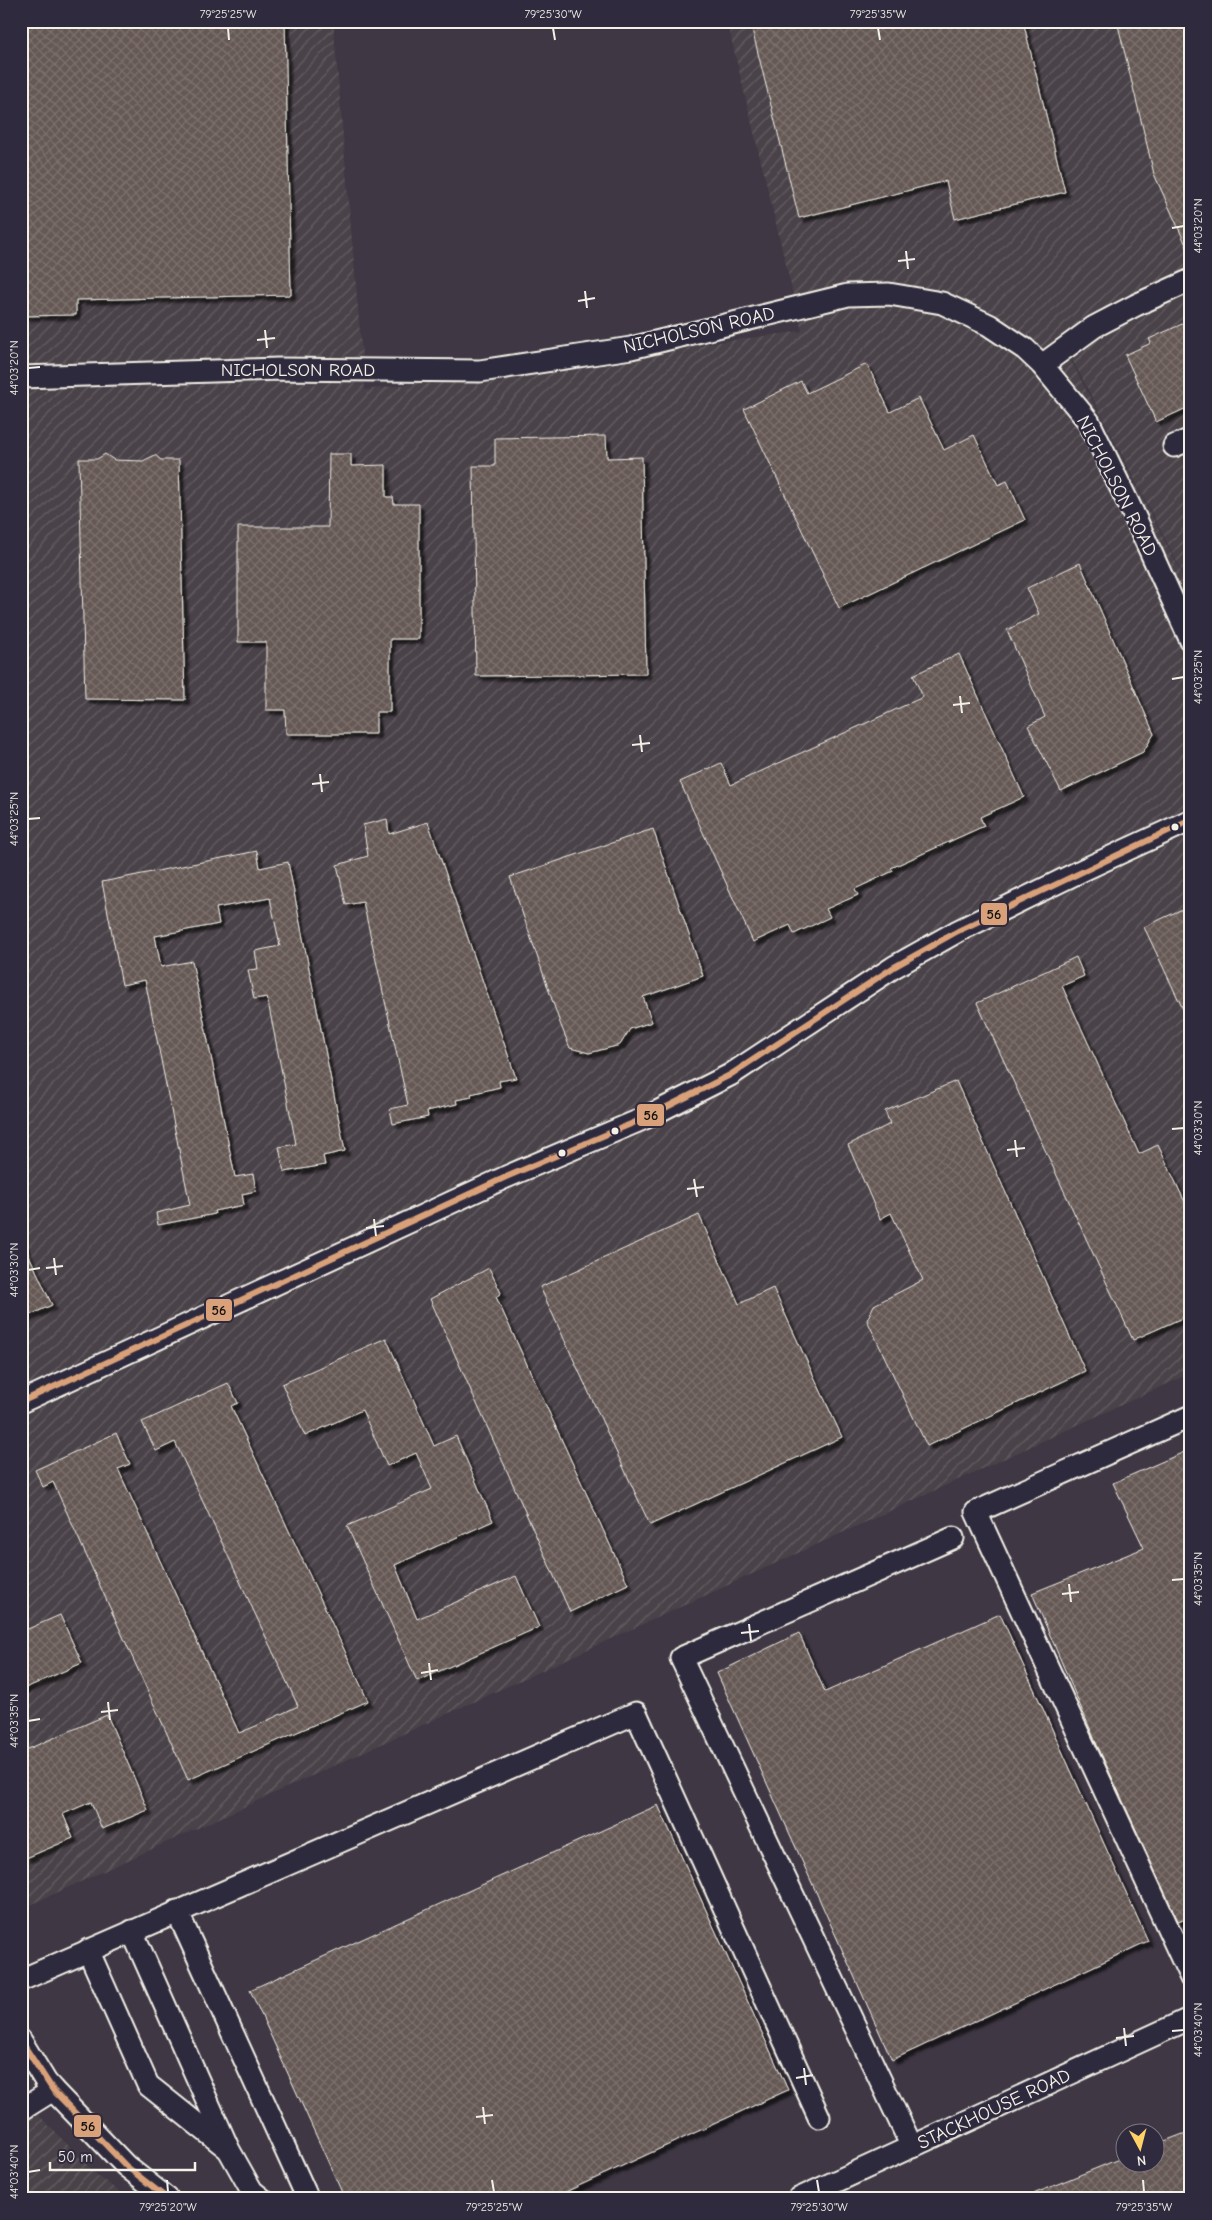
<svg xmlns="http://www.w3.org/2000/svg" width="1212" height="2220" viewBox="0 0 1212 2220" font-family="'Comic Neue',sans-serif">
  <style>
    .industrial { fill: url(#industrial-furrows) }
    .building { fill: url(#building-cross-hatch); stroke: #f4f1e8; filter: url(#shadow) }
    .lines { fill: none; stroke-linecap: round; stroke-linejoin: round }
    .minor-casing { stroke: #f4f1e8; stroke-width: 25 }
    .minor { stroke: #2f2a3d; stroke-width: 21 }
    .bus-1-casing { stroke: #2f2a3d; stroke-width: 10 }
    .bus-1 { stroke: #d9a179; stroke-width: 6 }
    .ticks { fill: none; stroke: #f4f1e8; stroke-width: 2 }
    .bus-dot { fill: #f4f1e8; stroke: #2f2a3d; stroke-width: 2 }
    .labels { text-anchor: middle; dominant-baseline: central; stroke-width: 5; stroke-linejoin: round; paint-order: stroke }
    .street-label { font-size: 19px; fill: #f4f1e8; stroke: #2f2a3d }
    .line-badge { stroke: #2f2a3d; stroke-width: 2 }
    .pale-badge-label { font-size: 14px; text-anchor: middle; font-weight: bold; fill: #111 }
    .neatline { fill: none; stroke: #f4f1e8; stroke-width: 2 }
    .ticks-label { font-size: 12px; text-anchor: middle; fill: #f4f1e8 }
  </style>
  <defs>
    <pattern id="industrial-furrows" width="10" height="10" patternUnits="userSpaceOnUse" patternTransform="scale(1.25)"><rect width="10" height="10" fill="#4a4249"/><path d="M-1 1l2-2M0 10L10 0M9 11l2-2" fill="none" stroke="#655e63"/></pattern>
    <pattern id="building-cross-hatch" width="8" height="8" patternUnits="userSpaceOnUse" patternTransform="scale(1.25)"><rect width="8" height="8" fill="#655955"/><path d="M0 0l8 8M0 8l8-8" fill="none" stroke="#7c716d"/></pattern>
    <filter id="shadow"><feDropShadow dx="4.5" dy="4.5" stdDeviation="1" flood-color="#0009"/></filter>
  </defs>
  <rect width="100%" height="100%" fill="#3f3844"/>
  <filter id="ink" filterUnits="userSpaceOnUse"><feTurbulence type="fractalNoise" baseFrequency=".02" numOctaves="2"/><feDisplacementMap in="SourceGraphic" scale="10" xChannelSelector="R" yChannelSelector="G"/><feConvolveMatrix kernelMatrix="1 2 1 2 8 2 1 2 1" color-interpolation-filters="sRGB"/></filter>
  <g filter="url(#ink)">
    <g class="industrial">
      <path d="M21,21h312l32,369 437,-59 -75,-310h464v568l-110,-213 -24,-42 134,257v782l-1170,536z"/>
      <path d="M21,2097l77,79 31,23h-108z"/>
    </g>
    <g class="building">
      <path d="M197,21h88l6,274 -215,5v15l-55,1v-291z"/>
      <path d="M750,21h273l42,171 -110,27 -9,-38 -147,37z"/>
      <path d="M1117,21h66l8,18v217l-37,-82z"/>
      <path d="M1191,320v86l-35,16 -31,-67 26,-12 -2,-4z"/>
      <path d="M867,364l23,48 29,-14 25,52 30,-15 24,50 9,-4 18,39 -186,88 -95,-199 57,-28 6,12z"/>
      <path d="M606,436l1,22 35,-1 4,217 -170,2 -3,-210h22v-28z"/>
      <path d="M105,454l9,6 29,1 12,-6 6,5h18l6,240 -100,-1 -6,-240h18z"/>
      <path d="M329,454h22v12l35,-1v32h7l1,7h25v135h-29v73h-14v22h-90l-1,-24h-19v-68h-28v-115h90z"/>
      <path d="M1080,563l74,171 -11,18 -82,39 -33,-65 17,-9 -38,-87 32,-16 -12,-26z"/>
      <path d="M959,654l65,143 -44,20 4,9 -93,42 2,3 -38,18 3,6 -32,14 4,8 -36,17 -4,-9 -37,17 -73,-160 41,-19 10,22 192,-88 -10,-22z"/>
      <path d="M387,819l2,15 39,-12 88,256 -17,3 1,6 -29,7 1,3 -16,3 1,4 -30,7 1,6 -35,7 -3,-15 18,-4 -45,-203 -17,3 -9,-40 31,-9 -5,-31z"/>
      <path d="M653,829l50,147 -60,21 9,25 -22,7 -10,16 -31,8 -19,-5 -10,-25 -50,-146z"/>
      <path d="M257,851l3,17 28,-6 57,289 -22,5 2,9 -41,7 -5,-25 17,-3 -29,-147 -13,2 -6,-29 10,-1 -3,-18 25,-5 -10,-48 -54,10 3,16 -64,12 6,31 31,-6 43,216 18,-3 3,17 -14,3 2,11 -30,6 1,3 -57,11 -2,-12 34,-8 -45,-225 -23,5 -20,-103z"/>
      <path d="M1191,905v121l-47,-99z"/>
      <path d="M1076,957l8,19 -22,10 77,168 19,-9 33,70v99l-58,26 -156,-337z"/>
      <path d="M956,1081l129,290 -158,75 -60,-126 7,-15 49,-25 -32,-67 -11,6 -32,-74 42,-21 -5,-13z"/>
      <path d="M699,1215l40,89 34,-16 69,149 -192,88 -110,-238z"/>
      <path d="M21,1238l31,67 -31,14z"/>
      <path d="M489,1268l12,25 -5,4 132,287 -58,28 -140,-313z"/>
      <path d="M386,1338l48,108 22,-10 37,85 -98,44 22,54 99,-43 23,51 -122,54 -70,-155 85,-37 -16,-36 -29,13 -25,-56 -57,26 -23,-52z"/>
      <path d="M228,1383l10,20 -7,3 137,295 -180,79 -135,-298 -10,5 -8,-17 81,-37 14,31 -12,5 121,264 17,-7 42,-20 -123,-264 -19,9 -14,-29z"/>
      <path d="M1191,1449v467l-13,5 -81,-176 -65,-152 112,-45 -31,-65z"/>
      <path d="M1000,1614l148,327 -256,119 -175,-387 82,-40 26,59z"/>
      <path d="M60,1615l22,48 -61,27v-58z"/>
      <path d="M107,1715l41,95 -46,19 -11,-27 -28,12 10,24 -47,20 -5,-10v-96z"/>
      <path d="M658,1805l130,285 -238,109h-205l-95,-209z"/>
      <path d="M1191,2131v68h-170l103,-42v5h30v-17z"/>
    </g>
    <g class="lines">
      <defs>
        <g id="minor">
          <path d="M1042,365l52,-38 42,-22 55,-25"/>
          <path d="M21,377l257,-8 202,2 151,-23 217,-53 41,-1 53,9 47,22 36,24 17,16 47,57 45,93 57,126"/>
          <path d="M1174,446l17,-7"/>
          <path d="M21,1402l485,-225 139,-59 85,-43 164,-108 64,-36 127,-62 106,-49"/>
          <path d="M1191,1416l-215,96 215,466"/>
          <path d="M177,1911l131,288"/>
          <path d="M132,1931l97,219 23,41 10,8"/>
          <path d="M88,1950l60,135 79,63"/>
          <path d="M21,1980l615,-267 183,404"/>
          <path d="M21,2041l25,41 7,8 73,76 42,33"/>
          <path d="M21,2110l32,-20"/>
          <path d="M912,2147l-231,-489 272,-120"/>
          <path d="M798,2199l393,-181"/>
        </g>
      </defs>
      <use href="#minor" class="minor-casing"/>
      <use href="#minor" class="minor"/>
      <defs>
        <g id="bus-1">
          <path d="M21,1402l485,-225 139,-59 85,-43 164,-108 64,-36 233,-111"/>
          <path d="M21,2041l32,49 73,76 42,33"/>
        </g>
      </defs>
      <use href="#bus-1" class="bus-1-casing"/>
      <use href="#bus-1" class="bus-1"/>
    </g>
  </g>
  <path class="ticks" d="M228,28l1,12M553,28l2,12M878,28l2,12M1172,228l12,-2M906,251l2,18M898,261l17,-2M585,291l2,17M578,301l17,-3M265,330l2,18M257,340l18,-2M28,368l12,-1M1172,679l12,-2M960,696l2,17M953,705l17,-2M640,735l2,17M632,745l18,-2M320,774l2,18M312,784l17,-2M28,819l12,-1M1172,1129l12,-1M1015,1140l2,17M1007,1150l18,-2M694,1179l3,18M687,1189l17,-2M374,1219l2,17M366,1228l18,-2M54,1258l2,17M46,1268l17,-2M28,1270l12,-2M1172,1580l12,-1M1069,1584l2,18M1062,1594l17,-2M749,1624l2,17M741,1633l18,-2M429,1663l2,17M421,1673l17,-3M108,1702l2,18M101,1712l17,-2M28,1721l12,-2M1124,2028l2,18M1172,2031l12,-1M1116,2038l18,-2M804,2068l2,17M796,2078l17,-3M483,2107l2,17M476,2117l17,-2M28,2172l12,-2M167,2180l1,12M492,2180l2,12M817,2180l2,12M1143,2180l1,12"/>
  <g class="bus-dot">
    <circle cx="1175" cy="827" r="4.5"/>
    <circle cx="615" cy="1131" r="4.5"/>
    <circle cx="562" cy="1153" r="4.5"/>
  </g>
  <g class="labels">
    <g class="street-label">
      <text transform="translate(699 330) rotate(-13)">NICHOLSON ROAD</text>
      <text x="298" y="370">NICHOLSON ROAD</text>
      <text transform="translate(1117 486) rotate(63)">NICHOLSON ROAD</text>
      <text transform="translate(994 2109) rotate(-25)">STACKHOUSE ROAD</text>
    </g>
  </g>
  <g class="line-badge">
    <rect x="980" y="902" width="28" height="24" rx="5" fill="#d9a179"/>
    <rect x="636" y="1103" width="29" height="24" rx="5" fill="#d9a179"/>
    <rect x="205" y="1298" width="28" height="24" rx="5" fill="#d9a179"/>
    <rect x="73" y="2114" width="29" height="24" rx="5" fill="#d9a179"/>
  </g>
  <g class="pale-badge-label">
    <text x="994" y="919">56</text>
    <text x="651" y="1120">56</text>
    <text x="219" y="1315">56</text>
    <text x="88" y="2131">56</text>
  </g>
  <rect width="1212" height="2220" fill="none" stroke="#2f2a3d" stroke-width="55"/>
  <g transform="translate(1140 2148) rotate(173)"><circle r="24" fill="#2f2a3d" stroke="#7e7a81"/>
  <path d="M0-4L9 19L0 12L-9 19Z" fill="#ffd166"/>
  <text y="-8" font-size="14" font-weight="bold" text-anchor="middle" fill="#f4f1e8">N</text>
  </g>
  <path d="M50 2162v8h145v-8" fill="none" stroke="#f4f1e8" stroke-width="2.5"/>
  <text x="58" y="2162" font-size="15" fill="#f4f1e8" stroke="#2f2a3d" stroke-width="4" paint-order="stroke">50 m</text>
  <rect x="28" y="28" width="1156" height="2164" class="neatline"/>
  <g class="ticks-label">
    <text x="228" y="18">79°25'25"W</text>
    <text x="553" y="18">79°25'30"W</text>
    <text x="878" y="18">79°25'35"W</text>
    <text transform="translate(1198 226) rotate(-90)" y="4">44°03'20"N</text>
    <text transform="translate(14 368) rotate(-90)" y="4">44°03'20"N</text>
    <text transform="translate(1198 677) rotate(-90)" y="4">44°03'25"N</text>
    <text transform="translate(14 819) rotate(-90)" y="4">44°03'25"N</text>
    <text transform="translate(1198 1128) rotate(-90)" y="4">44°03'30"N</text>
    <text transform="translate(14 1270) rotate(-90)" y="4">44°03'30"N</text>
    <text transform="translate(1198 1579) rotate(-90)" y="4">44°03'35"N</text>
    <text transform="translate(14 1721) rotate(-90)" y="4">44°03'35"N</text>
    <text transform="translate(1198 2030) rotate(-90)" y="4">44°03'40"N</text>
    <text transform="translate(14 2172) rotate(-90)" y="4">44°03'40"N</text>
    <text x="168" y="2211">79°25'20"W</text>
    <text x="494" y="2211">79°25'25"W</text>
    <text x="819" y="2211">79°25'30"W</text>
    <text x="1144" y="2211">79°25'35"W</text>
  </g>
</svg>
